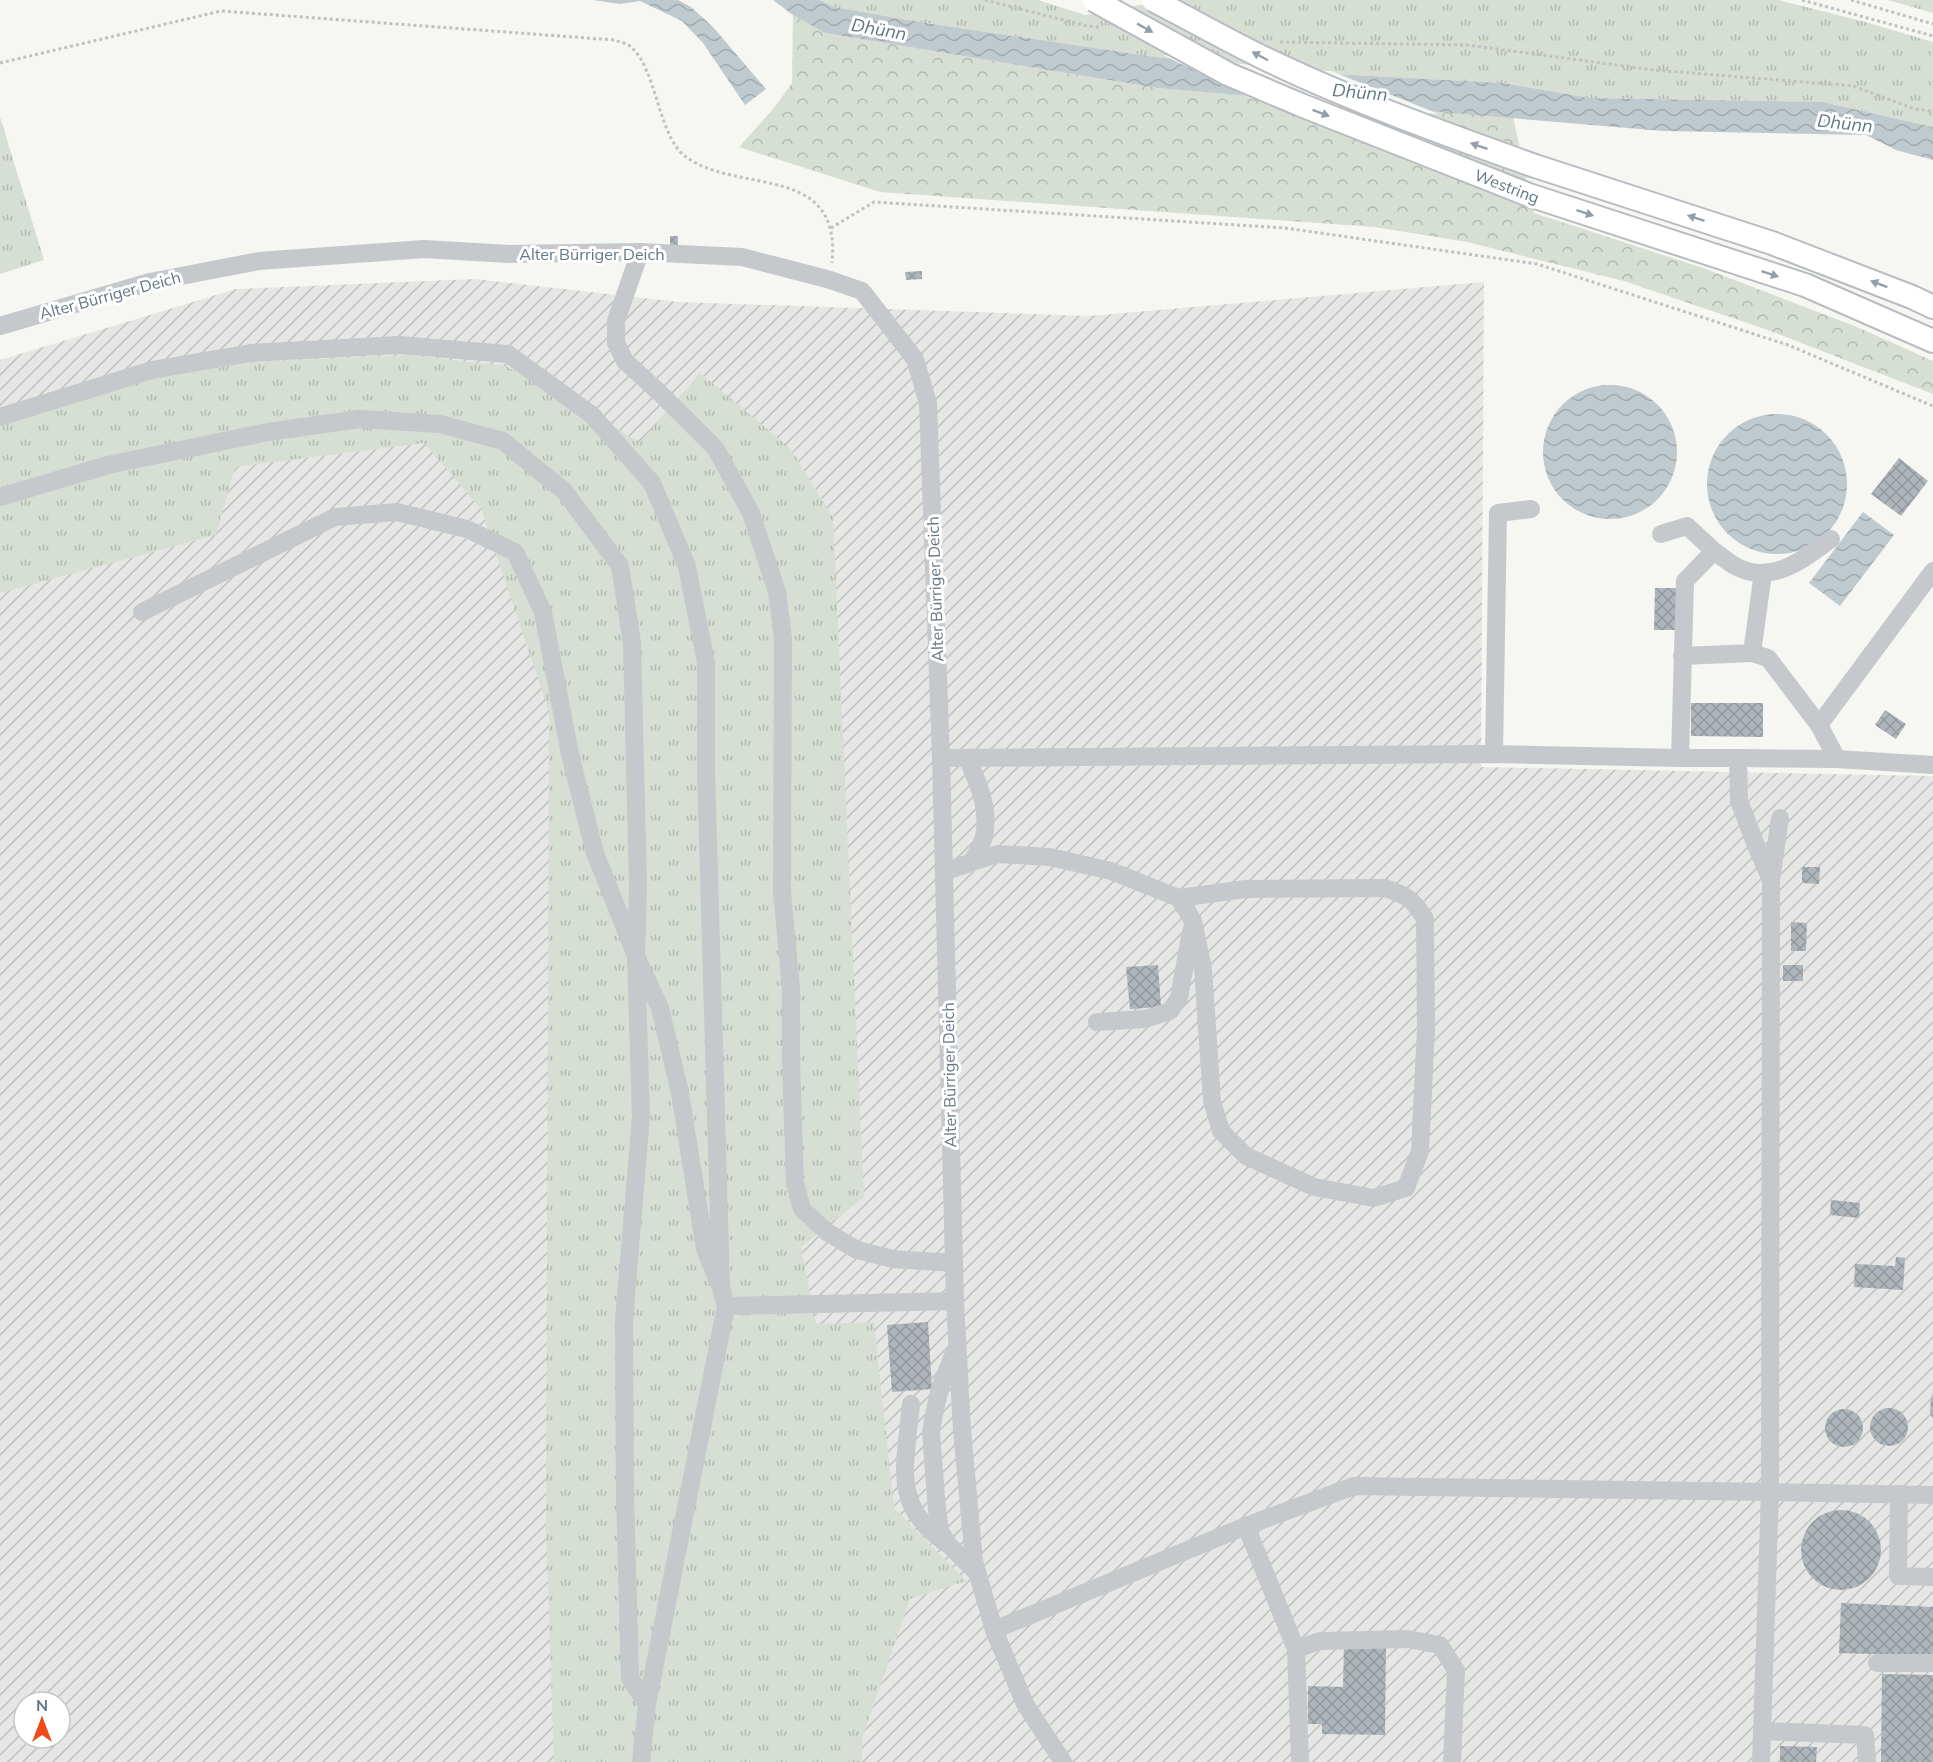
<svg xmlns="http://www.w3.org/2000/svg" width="1933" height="1762" viewBox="0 0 1933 1762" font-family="Mulish,sans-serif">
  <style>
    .industrial { fill: url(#industrial-furrows); fill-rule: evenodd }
    .grass { fill: url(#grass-tufts) }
    .forest { fill: url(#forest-crowns) }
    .water { fill: url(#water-waves) }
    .pier { fill: #f6f6f2 }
    .building { fill: url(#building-cross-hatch) }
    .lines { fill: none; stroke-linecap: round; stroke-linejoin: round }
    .major-casing { stroke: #b8bcc0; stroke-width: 26 }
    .path { stroke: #bfc1c3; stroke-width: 3; stroke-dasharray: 3 3; stroke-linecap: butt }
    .minor { stroke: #c5c9cc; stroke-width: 18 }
    .major { stroke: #fff; stroke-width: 22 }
    .major-bridge-casing { stroke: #b8bcc0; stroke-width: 26; stroke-linecap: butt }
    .major-bridge { stroke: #fff; stroke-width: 22 }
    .oneway { fill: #929faa }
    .labels { text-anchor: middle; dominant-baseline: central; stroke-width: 6; stroke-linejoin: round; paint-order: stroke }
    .street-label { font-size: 16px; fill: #637685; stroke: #fff }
    .water-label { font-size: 18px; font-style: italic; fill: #5f7882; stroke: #fff }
  </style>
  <defs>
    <pattern id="industrial-furrows" width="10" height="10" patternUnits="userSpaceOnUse" patternTransform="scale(1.5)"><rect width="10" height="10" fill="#e6e7e5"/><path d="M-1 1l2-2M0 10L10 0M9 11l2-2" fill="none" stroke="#bec0bf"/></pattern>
    <pattern id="grass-tufts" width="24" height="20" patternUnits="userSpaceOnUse" patternTransform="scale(1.5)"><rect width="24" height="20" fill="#d7ded3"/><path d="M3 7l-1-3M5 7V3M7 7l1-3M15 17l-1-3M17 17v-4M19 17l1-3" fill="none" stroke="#b2b9b1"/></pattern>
    <pattern id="forest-crowns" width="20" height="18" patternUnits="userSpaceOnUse" patternTransform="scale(1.5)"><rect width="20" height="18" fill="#d7ded3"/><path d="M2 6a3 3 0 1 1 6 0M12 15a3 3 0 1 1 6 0" fill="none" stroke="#b2b9b1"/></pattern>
    <pattern id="water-waves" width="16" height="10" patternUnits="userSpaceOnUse" patternTransform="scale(1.5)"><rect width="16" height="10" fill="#bfcacf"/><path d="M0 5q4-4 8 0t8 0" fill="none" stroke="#9fa9ae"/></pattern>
    <pattern id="building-cross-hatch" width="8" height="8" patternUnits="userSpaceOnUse" patternTransform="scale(1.5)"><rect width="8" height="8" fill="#aeb6bb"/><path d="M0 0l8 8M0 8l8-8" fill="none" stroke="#91999e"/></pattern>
  </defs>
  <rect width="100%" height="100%" fill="#f6f6f2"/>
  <path class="industrial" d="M475,279l204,23 410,14 395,-34 -3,485 452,9v986h-1933v-1402l236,-71zM24,1702h36v36h-36z"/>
  <g class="grass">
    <path d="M819,0h219l47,15 82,-15h611l84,21 71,21v85l-110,-25 -233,-4 -87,-15 -225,-12 -123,-14 -229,-34 -92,-16z"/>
    <path d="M1888,0h45v13z"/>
    <path d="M0,117l44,143 -44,14z"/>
    <path d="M408,355l98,11 134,76 60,-69 90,75 43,69 31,680 -63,50 15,77 58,-2 20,186 72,73 -56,18 -48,140v23h-308l-8,-236 3,-814 -68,-203 -57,-66 -189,24 -19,68 -216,58v-167l154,-48 100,-16z"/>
  </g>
  <path class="forest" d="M793,15l32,18 332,55 356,29 21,96 169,55 154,59 76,34v33l-168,-65 -141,-48 -157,-39 -92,-15 -495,-35 -141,-45 35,-39 18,-25z"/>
  <g class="water">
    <path d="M593,0h85l13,7 22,20 53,62 -21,16 -42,-62 -21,-22 -42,-20 -20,3z"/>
    <path d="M773,0h46l15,7 92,16 229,34 123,14 225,12 87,15 233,4 110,25v33l-37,-10 -30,-15 -203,-4 -506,-43 -332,-55 -32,-18z"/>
    <circle cx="1610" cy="452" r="67"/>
    <circle cx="1777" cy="484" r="70"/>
    <path d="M1863,512l31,23 -54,71 -31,-23z"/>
  </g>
  <path class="pier" d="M1163,55l115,13 53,3 108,43 -187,-15z"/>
  <g class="building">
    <rect x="670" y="236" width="8" height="9"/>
    <path d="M922,271v8l-16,1 -1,-8z"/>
    <path d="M1899,458l29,23 -27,35 -30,-22z"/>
    <path d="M1655,588h23l-1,42h-23z"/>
    <path d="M1691,703h72v34l-72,-1z"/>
    <path d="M1885,710l21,14 -10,15 -21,-14z"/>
    <path d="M1802,867h18l-1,17 -17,-1z"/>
    <path d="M1791,922l16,1 -1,28h-15z"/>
    <path d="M1158,965l3,42 -31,2 -4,-42z"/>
    <rect x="1783" y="965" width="20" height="16"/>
    <path d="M1831,1200l29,3 -1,15 -29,-3z"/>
    <path d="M1896,1257l9,1 -2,32 -49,-3 1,-23 40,2z"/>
    <path d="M928,1322l4,67 -40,3 -5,-67z"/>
    <path d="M1933,1393v26l-3,-6 1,-14z"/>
    <circle cx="1889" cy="1427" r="19"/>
    <circle cx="1844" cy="1428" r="19"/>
    <circle cx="1841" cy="1550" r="40"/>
    <path d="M1841,1603l92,4v49l-94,-3z"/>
    <path d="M1344,1646l42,1 -1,88 -63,-1v-10h-14v-38l35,1z"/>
    <path d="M1882,1674l51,1v87h-52z"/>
    <path d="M1780,1746l37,1 -1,15h-36z"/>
  </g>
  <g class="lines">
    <defs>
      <g id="major">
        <path d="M1535,166l237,77 140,54 21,10"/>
        <path d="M1529,195l276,90 128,56"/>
      </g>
    </defs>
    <use href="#major" class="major-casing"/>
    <g class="path">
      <path d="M985,0l102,26 13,1"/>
      <path d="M1802,0l131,36"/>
      <path d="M1851,0l82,24"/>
      <path d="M1280,42l187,3 187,25 199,16 62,23 18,2"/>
      <path d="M0,63l221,-52 393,29c6,2 13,3 17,7 26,22 27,90 55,110 53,38 156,5 146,106"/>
      <path d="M831,228l43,-26 411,26 252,36 251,81 145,61"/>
    </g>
    <g class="minor">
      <path d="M640,252l-24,69v22l9,18 39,36 52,52 35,64 26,79 6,47 -1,254 9,95v74l4,121 7,26 25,23 30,18 36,9 61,4"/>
      <path d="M0,326l150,-44 109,-21 165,-12 85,5 131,-2 102,5 85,22 35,12 53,68 13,44 13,355 14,543 7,129 12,131 20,69 31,74 38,58"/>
      <path d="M0,417l152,-47 99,-17 148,-8 109,9 84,61 60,68 35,83 19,97v108l15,517"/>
      <path d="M0,497l108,-32 160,-33 92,-13 80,5 63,17 61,50 56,75 12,77 6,243 -2,70 5,161 -17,203 1,175 5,183 17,26"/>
      <path d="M1661,534l26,-8 27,25"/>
      <path d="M142,612l193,-95 62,-5 70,17 48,23 28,60 27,142 25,99 41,103 24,52 20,85 25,156 16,39 5,18 229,-5"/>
      <path d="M1752,653l16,5 51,67 18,34"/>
      <path d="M1682,656l70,-3 11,-80"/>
      <path d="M1819,725l114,-154"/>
      <path d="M1494,754l4,-241 33,-4"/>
      <path d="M941,758l553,-4 186,4h58l1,43 18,47 14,32 -1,612 163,3"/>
      <path d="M1680,758l5,-177 29,-30c7,5 15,12 23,16 35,18 67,-8 94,-28"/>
      <path d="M1738,758l99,1 96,6"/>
      <path d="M972,862l26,-8 52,3 61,14 68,27 67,-9 139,-1c21,7 28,11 40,31l1,109 -6,123 -14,37 -32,10 -60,-11 -68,-31 -25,-25 -9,-30 -9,-133 -10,-47 -14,-23"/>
      <path d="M944,872l28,-10c4,-8 10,-17 12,-26 6,-28 -6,-53 -17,-78"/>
      <path d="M1771,880l9,-62"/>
      <path d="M1097,1022l48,-3 25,-8 9,-13 12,-67"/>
      <path d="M955,1351l-15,37 -6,26 -3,18 6,78 3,21 8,13 28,28"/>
      <path d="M911,1404c-5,59 -21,101 35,139"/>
      <path d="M1899,1494l-1,82 35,1"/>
      <path d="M1246,1526l50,123 4,113"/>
      <path d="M994,1630l252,-104 108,-40 416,6 -9,270"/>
      <path d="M1296,1649l24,-8 88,-2 32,6 16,25 -4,92"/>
      <path d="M1877,1663h56"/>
      <path d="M1762,1731l103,4 2,27"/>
      <path d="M641,1762l6,-58 79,-398"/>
    </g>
    <use href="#major" class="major"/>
    <defs>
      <g id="major-bridge">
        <path d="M1094,0l134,74 73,31 228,90"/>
        <path d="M1153,0c39,20 77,42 117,61 86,41 175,73 265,105"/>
      </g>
    </defs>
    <use href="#major-bridge" class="major-bridge-casing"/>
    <use href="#major-bridge" class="major-bridge"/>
  </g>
  <defs><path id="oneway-solid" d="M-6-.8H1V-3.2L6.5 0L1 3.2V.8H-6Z" transform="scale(1.5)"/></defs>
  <g class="oneway">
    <use href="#oneway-solid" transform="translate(1145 28) rotate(29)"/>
    <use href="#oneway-solid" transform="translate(1260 56) rotate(-152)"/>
    <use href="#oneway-solid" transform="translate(1321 113) rotate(21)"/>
    <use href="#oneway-solid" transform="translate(1479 146) rotate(-161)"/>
    <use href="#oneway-solid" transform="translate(1585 213) rotate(18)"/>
    <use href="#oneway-solid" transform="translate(1696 218) rotate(-162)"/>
    <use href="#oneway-solid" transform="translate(1770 274) rotate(18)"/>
    <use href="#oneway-solid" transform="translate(1879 284) rotate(-159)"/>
  </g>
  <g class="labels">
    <g class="street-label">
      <text transform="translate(1507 186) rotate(21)">Westring</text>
      <text x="592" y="254">Alter Bürriger Deich</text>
      <text transform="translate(110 295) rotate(-15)">Alter Bürriger Deich</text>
      <text transform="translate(935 589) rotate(-92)">Alter Bürriger Deich</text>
      <text transform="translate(949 1075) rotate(-91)">Alter Bürriger Deich</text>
    </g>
    <g class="water-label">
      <text transform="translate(879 29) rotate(10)">Dhünn</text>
      <text transform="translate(1360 92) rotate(5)">Dhünn</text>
      <text transform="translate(1845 123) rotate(6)">Dhünn</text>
    </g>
  </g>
  <g transform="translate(42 1720)"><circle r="28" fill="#ffffff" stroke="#c1c8ce" stroke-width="1.5"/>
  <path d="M0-4.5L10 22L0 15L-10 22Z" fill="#ee4a1a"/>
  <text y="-9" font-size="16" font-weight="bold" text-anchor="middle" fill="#637685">N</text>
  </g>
</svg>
